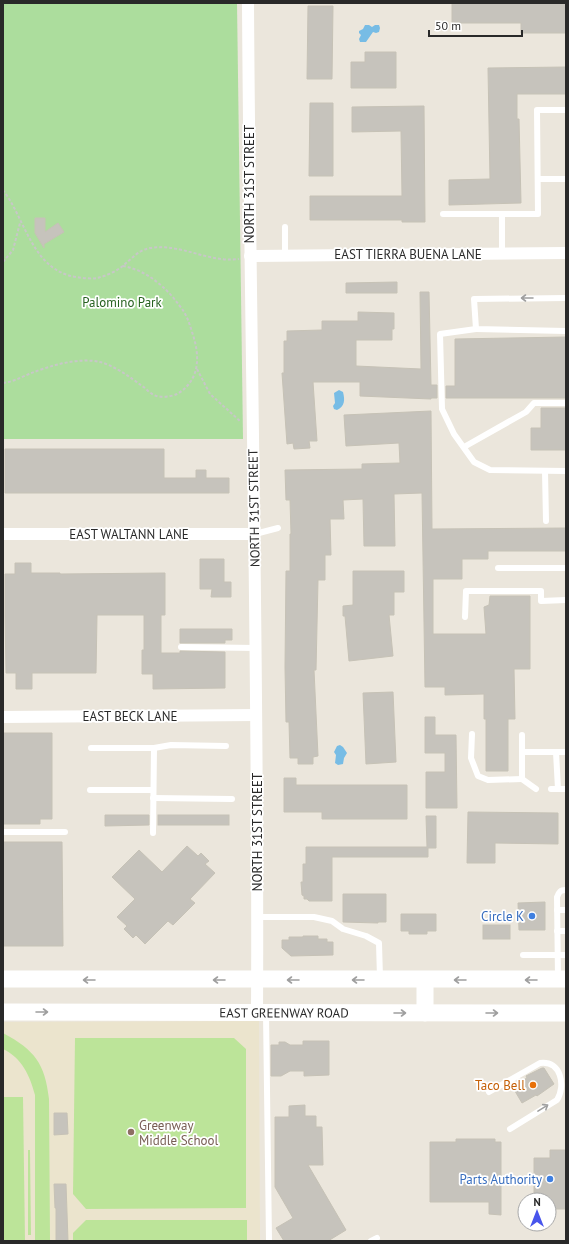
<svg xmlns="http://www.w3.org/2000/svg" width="569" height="1244" viewBox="0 0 569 1244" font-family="'PT Sans',sans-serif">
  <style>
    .education { fill: #ebe4cd }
    .green { fill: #acdd9d }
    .pitch { fill: #bce499 }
    .water { fill: #77bce5 }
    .building { fill: #c6c3bc; stroke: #c6c2b6 }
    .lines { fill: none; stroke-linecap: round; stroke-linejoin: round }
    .path { stroke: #c7c7c7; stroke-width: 2; stroke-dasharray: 3 2; stroke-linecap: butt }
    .lane { stroke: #fff; stroke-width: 6 }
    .street { stroke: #fff; stroke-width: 12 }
    .secondary { stroke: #fff; stroke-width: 17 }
    .oneway { stroke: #9f9f9f }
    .shop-dot { fill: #3f7fe0; stroke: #fff; stroke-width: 1.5 }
    .food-dot { fill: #e8710a; stroke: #fff; stroke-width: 1.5 }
    .education-dot { fill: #8d6e63; stroke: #fff; stroke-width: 1.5 }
    .labels { text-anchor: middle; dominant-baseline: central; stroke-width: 3.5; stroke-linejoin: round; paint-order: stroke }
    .street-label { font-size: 13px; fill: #292929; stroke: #fff }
    .park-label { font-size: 13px; fill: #26611f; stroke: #fff }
    .shop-label { font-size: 13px; fill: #366cbe; stroke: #fff; text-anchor: end }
    .food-label { font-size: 13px; fill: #c56008; stroke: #fff; text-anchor: end }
    .education-label { font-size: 13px; fill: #785e54; stroke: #fff; text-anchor: start }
  </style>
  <rect width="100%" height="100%" fill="#ebe6dc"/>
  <path class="education" d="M259,1021l1,220h-257v-219z"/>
  <path class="green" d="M3,3h234l6,436h-240z"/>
  <g class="pitch">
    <path d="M3,1033c32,17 42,31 46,66l1,142h-15v-146c-5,-19 -13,-37 -32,-46z"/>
    <path d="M75,1038h159l12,11v159l-160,1 -13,-15z"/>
    <path d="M3,1097h20l2,144h-22z"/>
    <path d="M28,1150h2l1,85h-3z"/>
    <path d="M86,1220h161v21h-174v-8z"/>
  </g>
  <g class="water">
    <path d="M365,25h4l3,2 3,-2h4l1,3 -1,4 -3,1 -3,-1 -7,10h-6l-1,-3 2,-4 -2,-2v-2l4,-2z"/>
    <path d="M339,390l4,2c2,8 2,14 -6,18l-3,-1 -1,-3 2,-3 -1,-10z"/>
    <path d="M340,745l3,2 4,6 -3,5 -1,6 -5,1 -3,-2 1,-8 -2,-3 3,-6z"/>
  </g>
  <g class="building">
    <path d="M452,3h114v30h-45v-10h-69z"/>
    <path d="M308,6h25l-1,73h-25z"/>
    <path d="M365,52h31v36h-45v-26h14z"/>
    <path d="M566,67v27h-49v25h2l2,84 -72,2v-25l41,-1 -2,-111z"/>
    <path d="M310,103h23v73h-24z"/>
    <path d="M424,106l1,116h-23v-2h-92v-24h92l-1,-65 -49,1v-25z"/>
    <path d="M35,218h10v14l13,-9 6,9 -20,12v4l-9,-15z"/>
    <path d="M397,282v11h-51v-10z"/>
    <path d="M420,292h9l2,93h6v13h-6v1l-71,-3v-14h-47l4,59h-8l1,7 -16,1 -1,-6 -6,1 -5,-71h2v-32h3v-10l35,-1v-9h36v-9l36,1v16h-2v11h-36v26l65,3z"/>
    <path d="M566,337v61h-120v-12h9v-47z"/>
    <path d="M541,408h25v42h-35v-22h10z"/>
    <path d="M431,411l1,118 134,-1v23h-78v8h-26v20h-29v55h53l-2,-27 5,-2 1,-9h40v73h-16l1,50h-7v52h-22v-52h-2v-25l-39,1v-8h-20l-3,-194 -28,1 1,52h-31l-1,-47 -20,1 1,19h-14l1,36h-6v25h-7l-2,90h-2l4,86 -5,1v7h-15v-6h-8l-1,-36h-3l-1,-55 1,-96h4v-37h1l-1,-34h-4l-1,-30 77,-1v-5l38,-1 -1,-20 -53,3 -2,-31z"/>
    <path d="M5,449h159v29h32v-8h10v8h23v15h-224z"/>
    <path d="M200,559h24v23h7v15h-20l1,-8h-12z"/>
    <path d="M15,563h16v10h29v1l105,-1v42h-4v38h19v-2l45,1v36l-72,1v-15h-11v-24h2v-35h-47l-1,58h-64v16h-16v-16h-10l-1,-58v-41h10z"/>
    <path d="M353,571h51v21h-10v23h-5l4,41 -44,5 -4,-45h-2v-10l10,-1z"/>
    <path d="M180,629h52v11h-7v3h-45z"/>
    <path d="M393,692l3,70 -30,2 -3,-71z"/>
    <path d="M425,717h10v18h21l1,73h-31v-36h19v-19h-20z"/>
    <path d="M3,733h49v86h-12v5h-37z"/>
    <path d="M284,778h12v7h111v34h-85v-7h-38z"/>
    <path d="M468,812l90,1v31l-63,-1v20h-28z"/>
    <path d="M105,815h44v10l-44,1z"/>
    <rect x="158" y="815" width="71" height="10"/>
    <path d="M426,816h10v32h-8v9h-96v44h-23l-2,-2h-3v-3l-2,-1 -1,-13h2v-18h3v-17h121z"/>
    <path d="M3,842h59l1,104h-60z"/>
    <path d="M187,846l11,10 3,-3 8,8 -4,3 10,9 -25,26 5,4 -22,22 -5,-4 -23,23 -9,-9 -3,3 -9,-9 3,-3 -10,-9 18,-18 -23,-22 27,-27 23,22z"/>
    <path d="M343,894h43v28h-8v1l-35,-1z"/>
    <path d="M545,902v28h-26l-1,-27z"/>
    <path d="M401,914h35v17h-9v3h-18v-3h-8z"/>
    <rect x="483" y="925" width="27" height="14"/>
    <path d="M303,936h15v3h9v3h6v13l-42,1 -9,-8v-8h7v-3h14z"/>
    <path d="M303,1041h26v34l-25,1v-5h-14l-9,5h-10v-31h8v-3h6l5,3h13z"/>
    <path d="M542,1068h2l10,16 -17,12 -1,-1 -14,8 -10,-17 15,-8 -1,-2z"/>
    <path d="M305,1105v11h11v11h6l1,38h-15l38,65 -18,11h-44l-8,-13 17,-10 -18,-31v-70h14v-11z"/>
    <path d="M54,1113h13l1,21 -14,1z"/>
    <path d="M456,1139h39v3h6v73l-12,-1v-12h-59v-60h26z"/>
    <path d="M550,1150h16v59h-17v-9h-15v-42h16z"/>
    <path d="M54,1184h12l2,57h-12v-33h-1z"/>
  </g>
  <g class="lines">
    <g class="path">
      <path d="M3,190c23,30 29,80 73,87 7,1 15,2 21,1 9,-2 20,-7 27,-13 8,-7 15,-15 26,-17 31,-5 58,15 89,11"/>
      <path d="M3,262l10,-12 7,-27"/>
      <path d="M197,369l13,25 30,27"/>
      <path d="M3,383c9,-1 17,-5 26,-9 20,-8 49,-17 71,-12 15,4 30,15 42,24 4,2 7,7 12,9 6,3 17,2 23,-1 24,-14 23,-39 15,-62 -3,-10 -6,-19 -13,-27 -13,-18 -33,-35 -56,-39"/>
    </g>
    <g class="lane">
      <path d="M538,179h28"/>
      <path d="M443,214h95l-1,-104h29"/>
      <path d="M502,214v40"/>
      <path d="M285,227v28"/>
      <path d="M566,298l-92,1 2,30 90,2"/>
      <path d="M476,329l-36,5 2,75 12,25 20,28 16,8 76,1"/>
      <path d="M464,447l62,-35 8,-9h32"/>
      <path d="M545,471l1,50"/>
      <path d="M255,534l23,-6"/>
      <path d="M498,568h68"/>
      <path d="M465,617l1,-26h75v10l25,-1"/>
      <path d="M181,647l75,1"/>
      <path d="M472,734l-1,24 7,18 10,4 34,-1"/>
      <path d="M522,735v44l14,10"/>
      <path d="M91,748h63l-1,85"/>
      <path d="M154,748l17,-3 55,1"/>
      <path d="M522,752h42"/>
      <path d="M556,752l2,37"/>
      <path d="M551,789h15"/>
      <path d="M90,790h63"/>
      <path d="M153,798l79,1"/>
      <path d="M3,832h62"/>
      <path d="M557,910h9"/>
      <path d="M257,917h57l18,4 11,8 23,7 13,7 1,35"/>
      <path d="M557,931h9"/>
      <path d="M523,955h43"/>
      <path d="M558,978l-1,-81c2,-5 3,-7 9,-7"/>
      <path d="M266,1013l3,228"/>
      <path d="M489,1092l51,-29c21,-3 26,23 17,37l-47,29"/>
      <path d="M371,1241l6,-3"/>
    </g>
    <g class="street">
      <path d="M248,3c2,337 11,673 9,1010"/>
      <path d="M250,256l316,-3"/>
      <path d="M3,534h252"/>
      <path d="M3,717l253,-2"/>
    </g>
    <g class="secondary">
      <path d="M3,979h563"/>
      <path d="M425,980v33"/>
      <path id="s1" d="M3,1012l563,1"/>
    </g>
  </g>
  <defs><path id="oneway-shaft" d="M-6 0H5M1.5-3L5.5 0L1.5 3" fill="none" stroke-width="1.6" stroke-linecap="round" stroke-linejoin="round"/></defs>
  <g class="oneway">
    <use href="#oneway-shaft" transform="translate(527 298) rotate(180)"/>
    <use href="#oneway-shaft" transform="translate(89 980) rotate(-180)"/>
    <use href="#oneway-shaft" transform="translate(219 980) rotate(-180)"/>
    <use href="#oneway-shaft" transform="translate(293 980) rotate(180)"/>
    <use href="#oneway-shaft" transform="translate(358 980) rotate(180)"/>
    <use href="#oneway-shaft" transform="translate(460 980) rotate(180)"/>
    <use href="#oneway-shaft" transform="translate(531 980) rotate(180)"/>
    <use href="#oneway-shaft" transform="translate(42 1012)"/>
    <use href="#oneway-shaft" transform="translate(400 1013)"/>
    <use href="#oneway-shaft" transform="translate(492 1013)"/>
    <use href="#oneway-shaft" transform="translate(543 1108) rotate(-32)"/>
  </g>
  <g class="shop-dot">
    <circle cx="532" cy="916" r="4"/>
    <circle cx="550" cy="1179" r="4"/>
  </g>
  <circle class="food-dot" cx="533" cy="1085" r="4"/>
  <circle class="education-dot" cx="131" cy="1132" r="4"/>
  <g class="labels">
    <g class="street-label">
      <text transform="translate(249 184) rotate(-90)">NORTH 31ST STREET</text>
      <text x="408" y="254">EAST TIERRA BUENA LANE</text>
      <text transform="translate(254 508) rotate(-91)">NORTH 31ST STREET</text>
      <text x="129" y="534">EAST WALTANN LANE</text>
      <text x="130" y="716">EAST BECK LANE</text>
      <text transform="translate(257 832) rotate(-90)">NORTH 31ST STREET</text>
      <text stroke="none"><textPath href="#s1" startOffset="281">EAST GREENWAY ROAD</textPath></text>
    </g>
    <g class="park-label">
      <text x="122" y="302">Palomino Park</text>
    </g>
    <g class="shop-label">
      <text x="524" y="916">Circle K</text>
      <text x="542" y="1179">Parts Authority</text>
    </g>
    <g class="food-label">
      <text x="525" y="1085">Taco Bell</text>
    </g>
    <g class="education-label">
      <text x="139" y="1125">Greenway<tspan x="139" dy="15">Middle School</tspan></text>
    </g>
  </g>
  <rect width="569" height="1244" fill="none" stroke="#292929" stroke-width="8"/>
  <g transform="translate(537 1212)"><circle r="19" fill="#ffffff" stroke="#a9a9a9"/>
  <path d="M0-3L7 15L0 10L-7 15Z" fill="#4855ec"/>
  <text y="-6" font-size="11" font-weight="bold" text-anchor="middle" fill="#292929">N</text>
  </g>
  <path d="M429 30v6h93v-6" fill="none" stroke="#292929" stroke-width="2"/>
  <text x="435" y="30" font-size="12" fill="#292929" stroke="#ffffff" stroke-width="3" paint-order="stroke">50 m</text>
</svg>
